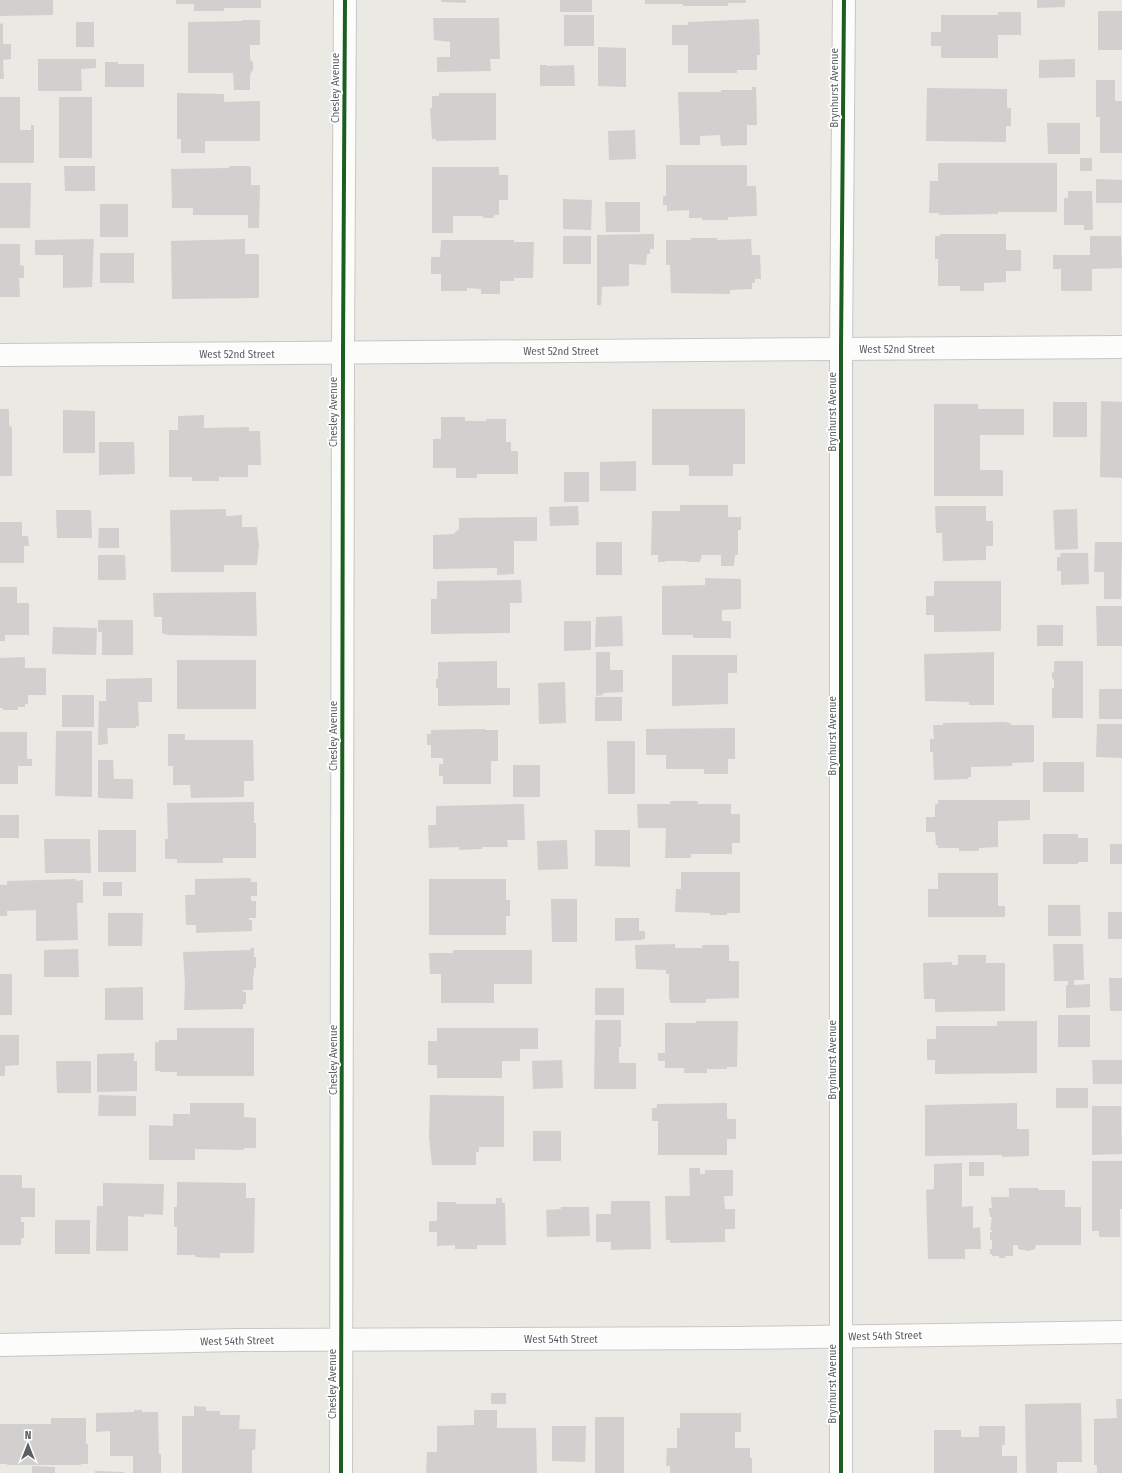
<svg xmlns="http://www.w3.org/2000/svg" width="1122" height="1473" viewBox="0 0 1122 1473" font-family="'Fira Sans Condensed',sans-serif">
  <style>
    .building { fill: #d1d0ce }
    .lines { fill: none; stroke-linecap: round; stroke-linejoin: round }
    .minor-casing { stroke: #c7c7c7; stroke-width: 24 }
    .tertiary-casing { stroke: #c7c7c7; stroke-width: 24 }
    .minor { stroke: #fcfcfb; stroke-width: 22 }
    .tertiary { stroke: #fcfcfb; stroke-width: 22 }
    .cycleway-casing { stroke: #fff; stroke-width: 6 }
    .cycleway { stroke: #1b5e20; stroke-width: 4 }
    .labels { text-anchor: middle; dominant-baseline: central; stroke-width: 3.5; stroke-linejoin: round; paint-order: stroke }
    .street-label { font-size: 11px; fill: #5b5e62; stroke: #fff }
  </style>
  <rect width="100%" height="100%" fill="#eae9e4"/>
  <g class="building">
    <path d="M0,0h53v15l-53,1z"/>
    <path d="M176,0h85v8h-37v3h-30v-7h-18z"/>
    <path d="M441,0h25v3l-25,-1z"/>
    <rect x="560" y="0" width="32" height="12"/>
    <path d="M645,0h101v3h-18v3h-45v-2h-38z"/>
    <path d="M1037,0h28v7l-28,1z"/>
    <rect x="1098" y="11" width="24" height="39"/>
    <path d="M998,12h23v23h-23v23h-57v-12h-10v-14h10v-17h57z"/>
    <rect x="564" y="15" width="30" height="31"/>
    <path d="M433,18h66l1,41h-10l1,12 -54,1v-15h13v-15l-16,-2z"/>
    <path d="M759,19l1,36h-3v15h-20v3h-49v-28h-16v-20h16v-3z"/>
    <path d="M242,20h18v25h-10v14l3,3v8l-3,4v16h-16l-1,-17h-45v-51l54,-1z"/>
    <rect x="76" y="22" width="18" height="25"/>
    <path d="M3,23v21h8v15l-8,1 1,19h-4v-55z"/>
    <path d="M598,47l28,1v39l-28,-1z"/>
    <path d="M38,59h58v9l-15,1 1,22h-44z"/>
    <path d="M1075,59v18l-36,1v-18z"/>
    <path d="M105,62h13v2h26v23h-39z"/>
    <path d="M540,65h7v1l27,-1 1,21h-35z"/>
    <path d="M1096,80h19v21h7v52h-22v-36h-4z"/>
    <path d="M752,87h4l1,38h-10v20l-26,1 -1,-11 -20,1v9h-20l-2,-53h43v-2h31z"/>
    <path d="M927,88l80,1v19h4v18h-5v16l-80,-1z"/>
    <path d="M177,93l47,1v8l36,-1v40h-55v12h-24v-14h-4z"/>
    <path d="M439,93h57v47l-60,1v-2h-4l-2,-31h2v-12h7z"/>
    <path d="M0,97h20v33h11v-5h3v38h-34z"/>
    <rect x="59" y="97" width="33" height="61"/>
    <path d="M1047,123h33v31h-32z"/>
    <path d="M635,130l1,29 -27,1 -1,-29z"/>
    <rect x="1080" y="158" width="12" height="13"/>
    <path d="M938,163h119v49h-59v2l-59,1v-2h-10l1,-32h8z"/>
    <path d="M666,165h81v21h9l1,30 -29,1v3h-26v-2h-13v-8l-22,1v-6h-4v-9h3z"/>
    <path d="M64,166h31v25h-30z"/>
    <path d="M229,166h20l2,2v17h9l-1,43h-11v-13h-55v-7h-21l-1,-39 58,-1z"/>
    <path d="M432,167h67v8h9v25h-9v15h-4l-2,3h-8l-3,-2h-29v17h-21z"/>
    <path d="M1096,179l26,1v23h-26z"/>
    <path d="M0,183h31l-1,45h-30z"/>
    <path d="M1068,191h24l1,39h-9v-5h-20v-27h4z"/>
    <path d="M563,199l29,1 -1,30 -28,-1z"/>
    <path d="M605,202h35v30h-34z"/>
    <rect x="100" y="204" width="28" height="33"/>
    <path d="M654,234v15h-4v5h-3l-1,11 -17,-1v22l-27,1 -1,18h-4v-70z"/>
    <path d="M940,234h66v16h15v21h-15v11l-22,1v8h-24v-5h-22v-27h-3v-23h5z"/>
    <rect x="563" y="236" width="28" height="28"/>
    <path d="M1090,236h31l1,32 -30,1v22h-31v-22h-8v-14h37z"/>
    <path d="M691,238h26v2l34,-1 1,16h8l1,24h-6v4h-3v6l-22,1v4l-59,-1 -1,-28h-4v-25h25z"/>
    <path d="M94,239l-2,48 -29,1v-33h-28v-15z"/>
    <path d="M245,239v15h14v44l-87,1 -1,-58z"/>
    <path d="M441,240h73v2h20l-1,36h-19v3h-14v13h-19v-5l-14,-1v3h-26v-17h-10v-17h9z"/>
    <path d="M0,244h20v21l4,1v12h-5l1,19h-20z"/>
    <rect x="100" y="253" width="34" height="30"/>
    <path d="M1101,401l21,1v76l-22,-1z"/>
    <rect x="1053" y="402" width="34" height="35"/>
    <path d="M934,404h44v5h46v26h-44v35h23v26h-69z"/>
    <path d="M0,409h9v17l3,1v49h-12z"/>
    <path d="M652,409h93v55h-12v12h-44v-11h-37z"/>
    <path d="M63,410l32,1v42h-32z"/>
    <path d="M204,415v13l45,-1v4h11l1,34h-13v12h-29v4h-27v-4h-23v-47h9v-14z"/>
    <path d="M441,417h24v4h21v-2h20v23h5v9h7v23h-41v4h-21v-10h-23v-29h8z"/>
    <path d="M99,442h35l1,32 -36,1z"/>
    <path d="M636,461v30h-36v-29z"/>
    <rect x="564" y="472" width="25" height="30"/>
    <path d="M680,505h48v12h13v13h-3v25h-3l-1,11h-13v-11h-19l-2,7h-13v-1h-22v1h-7v-7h-7l1,-44h28z"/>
    <path d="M578,506l1,19 -29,1 -1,-19z"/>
    <path d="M935,506h51v15h7v25h-7v14l-43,1 -1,-28h-6z"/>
    <path d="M226,509v7l16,-1v12h15l2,18 -2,20h-33v7h-53l-1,-62z"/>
    <path d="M1077,509l1,40 -23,1 -2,-40z"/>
    <path d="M56,510h35l1,28h-35z"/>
    <path d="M537,517v24h-23v33l-17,1v-7l-64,1v-34l21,-1 2,-3 3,-1v-12z"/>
    <path d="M0,522h22v14h6l1,10h-5v17h-24z"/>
    <path d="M99,528h20v20h-21z"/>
    <rect x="596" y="542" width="26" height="33"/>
    <path d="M1095,542h27l-1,57h-17v-27h-10z"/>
    <path d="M1060,553h28l1,31 -28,1v-14h-4v-14h4z"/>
    <path d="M98,555h27l1,25h-28z"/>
    <path d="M705,578l36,1v30l-19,1v11h9v17h-38v-3h-31v-49l43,-1z"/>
    <path d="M521,580l1,23h-12v30l-79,1v-35h6v-18z"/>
    <path d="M934,581h67v50l-67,1v-17h-8v-19h8z"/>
    <path d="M0,587h17v16h12v32h-24v6h-5z"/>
    <path d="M256,592l1,44 -89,-1 -6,-2v-16h-8l-1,-24z"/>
    <path d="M1096,606h26v40h-25z"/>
    <path d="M622,616l1,30 -28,1 1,-30z"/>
    <path d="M98,620h35v35h-31v-23h-4z"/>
    <path d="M564,621h27v29l-27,1z"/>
    <rect x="1037" y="625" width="26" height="21"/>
    <path d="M53,627l44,1 -1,27 -44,-1z"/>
    <path d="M596,652h14v18h13v22l-20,1v2l-7,1z"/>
    <path d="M994,652v53h-25v-3l-44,-1 -1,-47z"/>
    <path d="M672,655h65v18h-9v31l-56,2z"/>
    <path d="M25,657v11h21v27h-18v9h-3v3h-7v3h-15v-2h-3v-50z"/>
    <rect x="177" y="660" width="79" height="49"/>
    <path d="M497,661v27h13v17l-72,1v-18h-2v-9h2v-17z"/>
    <path d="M1054,661h29v57h-31v-30h2v-8l-2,-2v-5l2,-2z"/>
    <path d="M152,678v24h-14l1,24h-3v2h-29l1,16 -10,1 1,-44h7v-22z"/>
    <path d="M565,682l1,41 -27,1 -1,-41z"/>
    <rect x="1099" y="689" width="23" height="30"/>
    <rect x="62" y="695" width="32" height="32"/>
    <rect x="595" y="697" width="27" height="24"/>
    <path d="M1004,722l7,1v2h23v37l-22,1v3l-41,1v10h-3v2l-34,1 -1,-28h-3v-13h4l-1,-14h10v-2z"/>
    <path d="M1097,724h25v34l-26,-1z"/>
    <path d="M735,728v31h-7v15h-24v-5h-38v-14h-20v-26z"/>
    <path d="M485,729v1h13v31h-7v23h-48v-8h-4v-12h4v-6h-12v-13h-4v-11h4v-4z"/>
    <path d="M56,731h36v66l-37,-1z"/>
    <path d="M0,732h27v27h5v7h-14v18h-18z"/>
    <path d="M168,734h17v6h68l1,41h-10v16l-53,1 -1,-13h-17v-19h-5z"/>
    <path d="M607,741h28v53h-27z"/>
    <path d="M98,760h15l1,19h19v20l-35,-1z"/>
    <rect x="1043" y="762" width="41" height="30"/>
    <rect x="513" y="765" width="27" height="32"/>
    <path d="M938,800h92v20l-32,1v26l-19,1v3h-20v-3h-21v-3h-2l-1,-13h-9v-15h9v-13h3z"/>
    <path d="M670,801h28v3h33v10h9v29h-8v11h-41v4h-26l1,-30h-28l-1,-24h33z"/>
    <path d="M254,802v21h2v35h-33v5h-46v-4h-12v-20h3l-1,-36z"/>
    <path d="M524,804l1,36h-18l1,7h-26v2l-23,1v-3l-30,1 -1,-23h8v-19z"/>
    <rect x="0" y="815" width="19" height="23"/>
    <rect x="98" y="830" width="38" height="42"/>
    <path d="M595,830h35v37l-35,-1z"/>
    <path d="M1043,834h35v4h10v24h-10v2h-35z"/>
    <path d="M44,839h46l1,34h-46z"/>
    <path d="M567,840l1,29 -30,1 -1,-29z"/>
    <rect x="1110" y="844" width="12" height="20"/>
    <path d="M681,872h59v41h-13v2h-17v-2l-35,-1 1,-23h5z"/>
    <path d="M938,873h60v33h7v11h-77v-28h10z"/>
    <path d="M251,878v4h6v14h-6v5h5v17h-7v2h3v11l-56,2v-8h-10l-1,-30h10v-16z"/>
    <path d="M76,879v2l7,-1v23h-6l1,37 -42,1v-31l-29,1v5h-7v-31h7v-4z"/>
    <path d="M429,879h77v21h4v16h-4v19h-77z"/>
    <rect x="103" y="882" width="19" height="14"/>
    <path d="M551,899h26v43h-25z"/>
    <path d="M1048,905h32l1,31h-33z"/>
    <rect x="1108" y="912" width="14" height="27"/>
    <path d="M108,913h35l-1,33h-34z"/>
    <path d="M615,918h24v13h6v8h-3v1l-27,1z"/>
    <path d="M675,944v4h27v-3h27v16h10v37l-33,1v4h-36v-4h-1v-25h-3v-4l-30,-1 -1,-24z"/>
    <path d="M1053,944h30l1,36h-10v5l16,-1v23l-24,1v-23h2v-4h-14z"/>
    <path d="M250,948h4v9h2v11h-2v7h-1v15h-10v2h3v12h-3v5l-59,1 1,-26 -2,-32 68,-2z"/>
    <path d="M78,949l1,28h-35v-27z"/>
    <path d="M453,950h79v34h-38v19h-53v-29h-11l-1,-21h24z"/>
    <path d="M958,955h28v8h19v48l-70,1v-13h-11l-1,-36 29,-1v3h6z"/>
    <rect x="0" y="974" width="12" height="41"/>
    <path d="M1109,978h13v33h-12z"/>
    <path d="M143,987v33h-38v-32z"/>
    <rect x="595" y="988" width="29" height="27"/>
    <rect x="1058" y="1015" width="32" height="32"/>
    <path d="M595,1020h26v27h-2v16h17v26h-42z"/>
    <path d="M696,1021h42l-1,46h-10v2h-20v4h-23v-5h-19v-7h-7v-8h7v-30h31z"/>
    <path d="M997,1021h40v52l-102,1v-14h-8v-21h9v-13h61z"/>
    <path d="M177,1028h77v48h-77v-4h-17v-1h-5v-29h4v-2h18z"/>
    <path d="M437,1028h101v21h-18v12h-18v17h-65v-13h-9v-24h9z"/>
    <path d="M0,1035h19v30l-14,1v10h-5z"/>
    <path d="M134,1053v8h3v30l-40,1v-38z"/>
    <path d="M562,1060l1,28 -30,1 -1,-28z"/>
    <path d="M1092,1060h30v24h-29z"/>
    <path d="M56,1061h35v32h-34z"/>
    <rect x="1056" y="1088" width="32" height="20"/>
    <path d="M99,1095l37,1v20h-38z"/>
    <path d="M430,1095l74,1v51h-25v5h-3v13h-44l-3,-27z"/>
    <path d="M190,1103h54v14l12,1v30h-12v2l-49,-1v11h-46v-35l24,1v-12h17z"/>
    <path d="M727,1103v16h9v20h-9v16h-69v-34h-6v-13h5v-4z"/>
    <path d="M1017,1103v26h12v27l-27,1v-2l-77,1v-51z"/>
    <path d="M1092,1106h29l1,48 -30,1z"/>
    <rect x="533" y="1131" width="28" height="30"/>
    <path d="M1092,1161h30v48h-2v28h-21v-6h-7z"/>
    <rect x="969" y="1162" width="15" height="14"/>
    <path d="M962,1163v44l11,-1v22l7,-1 1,22h-16v10h-37l-2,-69 8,-1v-25z"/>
    <path d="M689,1168h11v6h5v-4h28v26h-9l1,13h10v20h-10v13l-55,1v-3h-4l-1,-44h25z"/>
    <path d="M0,1175h22v13h13v29h-14v5h3v16h-3v7h-21z"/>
    <path d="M177,1182l69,1v15h9l-1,55h-34v5l-25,-1v-2h-18v-28h-3v-20h3z"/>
    <path d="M103,1183l61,1 -1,31 -19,-1v3l-16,-1v35h-32l1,-45h6z"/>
    <path d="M1009,1188h29v2h27v17h16v38h-45l-1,4 -7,2 -10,-2v-4h-5v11h-8v2h-6v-2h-7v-2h-2v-5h2v-9h-2v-8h2v-2h-2l2,-13h-2v-4h-1v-5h3l-1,-11h18z"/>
    <path d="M496,1198h6v5h3l1,42h-29v4h-22v-4l-18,1v-14h-8v-11h8v-19h19v2h40z"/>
    <path d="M611,1201h39l1,48 -40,1v-8h-15v-28h15z"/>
    <path d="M561,1207h28l1,29 -43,1 -1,-27 15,-1z"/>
    <rect x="55" y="1220" width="35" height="34"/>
    <rect x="491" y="1393" width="15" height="11"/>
    <path d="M1116,1399h6v74h-25v-8h-3v-46l23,-1z"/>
    <path d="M1081,1403l1,59h-25v11h-31l-1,-69z"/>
    <path d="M194,1406l12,1v4h14v4h20l-1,14h17l-1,21h-3v23h-70v-57h12z"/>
    <path d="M134,1410h8v2h16l1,42h2v19h-28v-17h-23v-25l-14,1v-19l38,-1z"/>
    <path d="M474,1410h23v18h39l1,45h-111l1,-21h10v-26l37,-1z"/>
    <path d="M680,1413h61v19h-6v16h15v10h2v15h-82v-7h-4l1,-18h10v-20h3z"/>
    <rect x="595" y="1417" width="29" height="56"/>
    <path d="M51,1418h35v26h2v20h-7v1h-74v-1h-7v-40h51z"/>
    <path d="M552,1426h34l-1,36 -33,-1z"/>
    <path d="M979,1426h26v19h-3v11h15v17h-83v-43h27v7h18z"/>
    <path d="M32,1466l23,1v6h-23z"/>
    <path d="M95,1471l29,1v1h-29z"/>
  </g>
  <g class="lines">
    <defs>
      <g id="minor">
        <path d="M0,355l1122,-8"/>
        <path d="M341,1473l2,-1120 2,-353"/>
        <path d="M841,1473v-1124l3,-349"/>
      </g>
      <path id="tertiary" d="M0,1345l240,-5 500,-2 382,-6"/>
    </defs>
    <use href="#minor" class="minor-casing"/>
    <use href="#tertiary" class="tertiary-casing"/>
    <use href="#minor" class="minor"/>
    <use href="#tertiary" class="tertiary"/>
    <defs>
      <g id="cycleway">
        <path d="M341,1473l2,-1120 2,-353"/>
        <path d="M841,1473v-1124l3,-349"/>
      </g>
    </defs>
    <use href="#cycleway" class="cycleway-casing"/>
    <use href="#cycleway" class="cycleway"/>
  </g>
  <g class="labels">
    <g class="street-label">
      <text transform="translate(335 88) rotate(-90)">Chesley Avenue</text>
      <text transform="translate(834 88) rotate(-90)">Brynhurst Avenue</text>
      <text x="897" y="349">West 52nd Street</text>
      <text x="561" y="351">West 52nd Street</text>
      <text x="237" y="354">West 52nd Street</text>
      <text transform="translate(333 412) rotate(-90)">Chesley Avenue</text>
      <text transform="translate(832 412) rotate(-90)">Brynhurst Avenue</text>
      <text transform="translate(333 736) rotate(-90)">Chesley Avenue</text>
      <text transform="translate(832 736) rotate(-90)">Brynhurst Avenue</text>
      <text transform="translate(333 1060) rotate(-90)">Chesley Avenue</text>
      <text transform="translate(832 1060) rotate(-90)">Brynhurst Avenue</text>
      <text transform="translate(885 1336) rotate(-1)">West 54th Street</text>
      <text x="561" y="1339">West 54th Street</text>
      <text transform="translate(237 1341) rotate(-1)">West 54th Street</text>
      <text transform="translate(332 1384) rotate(-90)">Chesley Avenue</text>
      <text transform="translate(832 1384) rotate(-90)">Brynhurst Avenue</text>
    </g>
  </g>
  <g transform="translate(28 1445)" stroke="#ffffff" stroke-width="3" paint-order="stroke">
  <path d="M0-3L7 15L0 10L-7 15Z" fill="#5b5e62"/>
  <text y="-6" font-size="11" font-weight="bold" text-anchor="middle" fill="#5b5e62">N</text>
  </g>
</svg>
